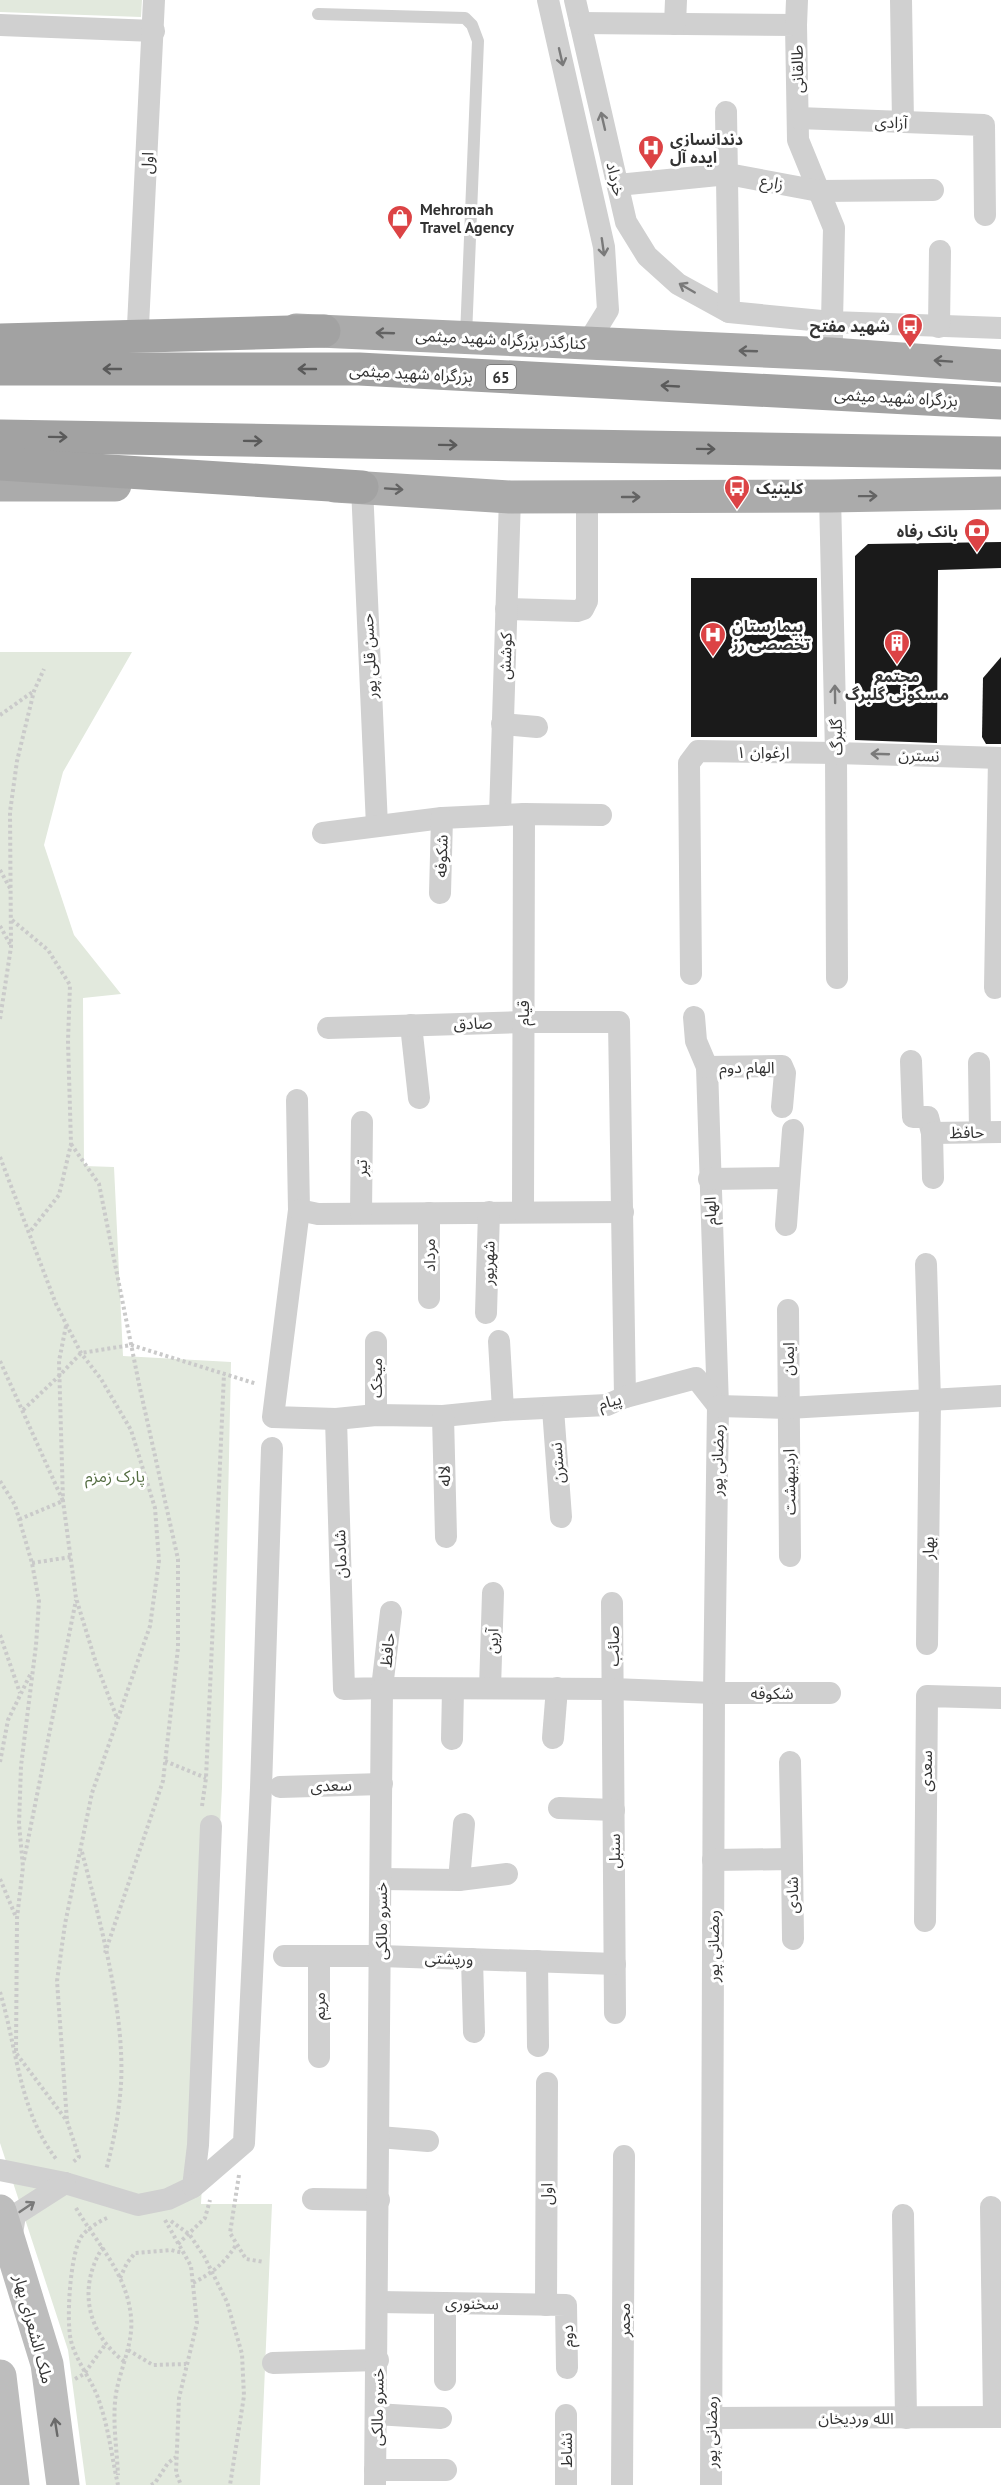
<svg xmlns="http://www.w3.org/2000/svg" width="1001" height="2485" viewBox="0 0 1001 2485" font-family="'PT Sans','Noto Sans Arabic',sans-serif">
  <style>
    .green { fill: #e2e9dd }
    .building { fill: #1a1a1a }
    .lines { fill: none; stroke-linecap: round; stroke-linejoin: round }
    .path { stroke: #cacaca; stroke-width: 4; stroke-dasharray: 3 3; stroke-linecap: butt }
    .service { stroke: #d0d0d0; stroke-width: 12 }
    .minor { stroke: #d0d0d0; stroke-width: 22 }
    .secondary { stroke: #bdbdbd; stroke-width: 33 }
    .primary { stroke: #ababab; stroke-width: 33 }
    .trunk { stroke: #a2a2a2; stroke-width: 33 }
    .oneway { stroke: #7a7a7a }
    .oneway2 { stroke: #636363 }
    .oneway3 { stroke: #5a5a5a }
    .oneway4 { stroke: #6a6a6a }
    .labels { text-anchor: middle; dominant-baseline: central; stroke-width: 6; stroke-linejoin: round; paint-order: stroke }
    .shield { fill: #fff; stroke: #707070; stroke-width: 1.5 }
    .shield-label { font-size: 15px; font-weight: bold; fill: #333 }
    .street-label { font-size: 16px; fill: #333; stroke: #fff }
    .poi-label { font-size: 16px; font-weight: bold; fill: #333; stroke: #fff; text-anchor: start }
    .park-label { font-size: 16px; fill: #546d42; stroke: #fff }
  </style>
  <rect width="100%" height="100%" fill="#fff"/>
  <g class="green">
    <path d="M0,0h142l-1,17 -141,-5z"/>
    <path d="M0,652h132l-69,120 -19,73 30,90 47,59 -38,4 1,168 30,1 9,189 108,6 -9,425 -21,417h71l-12,281h-174l-18,-135 -68,-207z"/>
  </g>
  <g class="building">
    <path d="M1001,542v26l-63,2 -1,173 -82,-3v-184l13,-12z"/>
    <rect x="691" y="578" width="126" height="159"/>
    <path d="M1001,657v87h-15l-4,-7 1,-59z"/>
  </g>
  <g class="lines">
    <g class="path">
      <path d="M0,715l34,-24"/>
      <path d="M0,870l11,20"/>
      <path d="M12,920l36,30 22,35 -2,56 3,103 -12,51 -30,38"/>
      <path d="M0,926l10,18"/>
      <path d="M0,1019l11,-72 -1,-135 7,-51 17,-70 10,-22"/>
      <path d="M71,1144l28,40 40,200 39,175v89l-15,133 -58,172"/>
      <path d="M0,1157l56,147 25,49 20,26 30,51 24,78 4,53 -9,65 -58,167 -27,131 -8,57 10,140"/>
      <path d="M66,1326l-7,35 4,140 13,97 20,65 21,55"/>
      <path d="M0,1361l63,140 -43,18"/>
      <path d="M23,1410l36,-34 22,-23 50,-8 126,39"/>
      <path d="M0,1481l15,24 17,58 7,38 -3,44 -15,121 -2,58 4,43 -6,51 -1,135 51,68 12,36 -7,6"/>
      <path d="M32,1563l39,-6"/>
      <path d="M0,1635l20,58"/>
      <path d="M165,1761l41,17"/>
      <path d="M0,1762l8,-42 23,-47"/>
      <path d="M202,1806l4,-28 18,-404"/>
      <path d="M82,1852c18,69 43,161 39,232 -2,29 -7,57 -15,86"/>
      <path d="M24,1860l52,-260"/>
      <path d="M0,1879l16,38"/>
      <path d="M0,1992c17,56 19,120 57,168"/>
      <path d="M239,2175l-9,58 16,26 18,3"/>
      <path d="M76,2208c21,36 51,65 55,109 3,29 -14,57 -16,85 -2,24 2,49 3,73"/>
      <path d="M107,2218c-9,4 -20,11 -26,19 -11,18 -15,84 -10,104 6,23 23,41 29,63 9,26 12,54 18,81"/>
      <path d="M165,2220l26,46 6,57 -18,75 -3,75 5,12"/>
      <path d="M171,2221l18,13 15,22 23,46 15,52 2,42 -14,89"/>
      <path d="M178,2244l27,-26 5,-18"/>
      <path d="M103,2247c-26,40 -16,87 22,115"/>
      <path d="M120,2278l7,-15 8,-10 36,-3 12,3"/>
      <path d="M193,2283c19,-10 31,-19 43,-38"/>
      <path d="M128,2350l25,15 33,-1"/>
      <path d="M75,2379l9,-5 21,-29"/>
      <path d="M151,2485l4,-2 13,-20 8,-6"/>
    </g>
    <path class="service" d="M318,14l147,4 7,7 6,16 -12,295"/>
    <g class="minor">
      <path d="M548,0l56,247 4,63 -21,34"/>
      <path d="M575,0l51,222 21,34 31,28 51,28 103,10v16"/>
      <path d="M901,0l2,122"/>
      <path d="M580,23l216,2 2,115 36,88 -2,94 169,6"/>
      <path d="M675,24l1,-24"/>
      <path d="M0,25l154,6"/>
      <path d="M796,25l1,-25"/>
      <path d="M726,112l3,200"/>
      <path d="M798,118l186,7 1,90"/>
      <path d="M618,185l110,-11 91,17 114,-1"/>
      <path d="M138,326l16,-326"/>
      <path d="M939,327l1,-76"/>
      <path d="M362,487l15,339"/>
      <path d="M830,496l6,257 1,225"/>
      <path d="M506,609l71,2 6,-2 4,-8v-104"/>
      <path d="M502,724l35,3"/>
      <path d="M500,815l10,-318"/>
      <path d="M323,833l119,-15 82,-4 77,1"/>
      <path d="M440,893l2,-75"/>
      <path d="M691,974l-2,-211 9,-12 138,2 165,5"/>
      <path d="M995,988l4,-230"/>
      <path d="M694,1017l2,24 11,26 11,339 -4,287 -3,792"/>
      <path d="M411,1025l8,73"/>
      <path d="M328,1028l195,-6h96l6,375"/>
      <path d="M911,1061l2,56h15l4,16 1,45"/>
      <path d="M979,1063l1,69"/>
      <path d="M707,1067l75,-1 3,7 -3,34"/>
      <path d="M297,1100l2,110 -26,207 63,2 40,-4 67,1 60,-6 104,-5 18,-8 71,-19 22,28"/>
      <path d="M932,1133l69,-1"/>
      <path d="M709,1179l80,-1"/>
      <path d="M299,1210l19,4 305,-2"/>
      <path d="M523,1212l1,-398"/>
      <path d="M361,1213l1,-91"/>
      <path d="M429,1213v85"/>
      <path d="M786,1225l7,-95"/>
      <path d="M926,1264l4,137 -3,243"/>
      <path d="M788,1310l2,246"/>
      <path d="M486,1313l3,-101"/>
      <path d="M499,1341l4,69"/>
      <path d="M376,1342v73"/>
      <path d="M718,1406l70,2 213,-12"/>
      <path d="M553,1409l8,108"/>
      <path d="M443,1416l3,121"/>
      <path d="M336,1419l8,270 38,-1 9,-76"/>
      <path d="M612,1603l3,410"/>
      <path d="M490,1688l3,-95"/>
      <path d="M553,1738l4,-50"/>
      <path d="M452,1739l1,-50"/>
      <path d="M790,1762l2,97"/>
      <path d="M280,1787l102,-3"/>
      <path d="M559,1808l55,2"/>
      <path d="M713,1860l79,-1 1,80"/>
      <path d="M381,1879l78,1 5,-56"/>
      <path d="M459,1880l48,-6"/>
      <path d="M925,1921l2,-225 74,2"/>
      <path d="M284,1956h97l234,8"/>
      <path d="M319,1956v101"/>
      <path d="M472,1959l2,73"/>
      <path d="M537,1961l1,85"/>
      <path d="M379,2137l49,4"/>
      <path d="M0,2170l65,13 73,22 30,-6 25,-12 5,-42 13,-319"/>
      <path d="M193,2187l51,-44 17,-355 11,-340"/>
      <path d="M313,2199l66,1"/>
      <path d="M991,2207l3,210"/>
      <path d="M903,2215l3,203"/>
      <path d="M11,2240l4,-25 50,-32"/>
      <path d="M378,2302l188,3 1,63"/>
      <path d="M546,2305l1,-222"/>
      <path d="M273,2363l105,-3"/>
      <path d="M445,2380v-77"/>
      <path d="M376,2414l65,4"/>
      <path d="M711,2418l290,-1"/>
      <path d="M375,2470h71"/>
      <path d="M375,2485l7,-797 231,1 101,4h116"/>
      <path d="M566,2485v-70"/>
      <path d="M622,2485l2,-329"/>
    </g>
    <g class="secondary">
      <path d="M0,2211l47,153 16,121"/>
      <path d="M0,2376l13,109"/>
    </g>
    <g class="primary">
      <path d="M296,330l535,24 170,12"/>
      <path d="M0,485h115"/>
      <path d="M335,486l175,11 320,-1 171,-3"/>
    </g>
    <g class="trunk">
      <path d="M0,340l324,-9"/>
      <path d="M0,369h359l642,34"/>
      <path d="M0,436l1001,17"/>
      <path d="M0,464l362,23"/>
    </g>
  </g>
  <defs><path id="oneway-shaft" d="M-6 0H5M1.5-3L5.5 0L1.5 3" fill="none" stroke-width="1.6" stroke-linecap="round" stroke-linejoin="round" transform="scale(1.5)"/></defs>
  <g class="oneway">
    <use href="#oneway-shaft" transform="translate(561 57) rotate(77)"/>
    <use href="#oneway-shaft" transform="translate(603 121) rotate(-103)"/>
    <use href="#oneway-shaft" transform="translate(603 247) rotate(82)"/>
    <use href="#oneway-shaft" transform="translate(687 288) rotate(-150)"/>
    <use href="#oneway-shaft" transform="translate(835 694) rotate(-91)"/>
    <use href="#oneway-shaft" transform="translate(880 754) rotate(-178)"/>
    <use href="#oneway-shaft" transform="translate(27 2207) rotate(-34)"/>
  </g>
  <g class="oneway2">
    <use href="#oneway-shaft" transform="translate(385 333) rotate(-178)"/>
    <use href="#oneway-shaft" transform="translate(748 351) rotate(-178)"/>
    <use href="#oneway-shaft" transform="translate(943 361) rotate(-176)"/>
    <use href="#oneway-shaft" transform="translate(394 489) rotate(4)"/>
    <use href="#oneway-shaft" transform="translate(868 496) rotate(-1)"/>
    <use href="#oneway-shaft" transform="translate(631 497)"/>
  </g>
  <g class="oneway3">
    <use href="#oneway-shaft" transform="translate(112 369) rotate(-180)"/>
    <use href="#oneway-shaft" transform="translate(307 369) rotate(-180)"/>
    <use href="#oneway-shaft" transform="translate(670 386) rotate(-177)"/>
    <use href="#oneway-shaft" transform="translate(58 437) rotate(1)"/>
    <use href="#oneway-shaft" transform="translate(253 441) rotate(1)"/>
    <use href="#oneway-shaft" transform="translate(448 445) rotate(1)"/>
    <use href="#oneway-shaft" transform="translate(706 449) rotate(1)"/>
  </g>
  <use class="oneway4" href="#oneway-shaft" transform="translate(56 2427) rotate(-99)"/>
  <defs>
    <symbol id="hospital-pin" viewBox="-11 -11 22 30"><path d="M0 17L-7.5 6A9.5 9.5 0 1 1 7.5 6Z" fill="#dc4345" stroke="#fff"/><path d="M-5-5h3v3.5h4V-5h3V5h-3V1.5h-4V5h-3Z" fill="#fff"/></symbol>
    <symbol id="shop-pin" viewBox="-11 -11 22 30"><path d="M0 17L-7.5 6A9.5 9.5 0 1 1 7.5 6Z" fill="#dc4345" stroke="#fff"/><path d="M-5-2.5h2.3a2.7 3.5 0 0 1 5.4 0H5L5.5 6h-11ZM-1.5-2.5h3a1.5 2.3 0 0 0-3 0Z" fill="#fff"/></symbol>
    <symbol id="bus-pin" viewBox="-11 -11 22 30"><path d="M0 17L-7.5 6A9.5 9.5 0 1 1 7.5 6Z" fill="#dc4345" stroke="#fff"/><path d="M-5-6H5V4H4V6H2V4H-2V6H-4V4H-5ZM-3.5-4V0h7V-4ZM-3.5 1.2v1.5H-2V1.2ZM2 1.2v1.5H3.5V1.2Z" fill="#fff"/></symbol>
    <symbol id="bank-pin" viewBox="-11 -11 22 30"><path d="M0 17L-7.5 6A9.5 9.5 0 1 1 7.5 6Z" fill="#dc4345" stroke="#fff"/><path d="M-6-4H6V4H-6ZM0-2.3a2.3 2.3 0 1 0 0 4.6a2.3 2.3 0 1 0 0-4.6Z" fill="#fff"/></symbol>
    <symbol id="building-pin" viewBox="-11 -11 22 30"><path d="M0 17L-7.5 6A9.5 9.5 0 1 1 7.5 6Z" fill="#dc4345" stroke="#fff"/><path d="M-4-6H4V6H1V3H-1V6H-4ZM-2.5-4.3h1.7v1.8h-1.7ZM.8-4.3h1.7v1.8H.8ZM-2.5-1h1.7V.8h-1.7ZM.8-1h1.7V.8H.8Z" fill="#fff"/></symbol>
  </defs>
  <g fill-rule="evenodd">
    <use href="#hospital-pin" x="636" y="133" width="30" height="40"/>
    <use href="#shop-pin" x="385" y="203" width="30" height="40"/>
    <use href="#bus-pin" x="895" y="311" width="30" height="40"/>
    <use href="#bus-pin" x="722" y="473" width="30" height="40"/>
    <use href="#bank-pin" x="962" y="516" width="30" height="40"/>
    <use href="#hospital-pin" x="698" y="620" width="30" height="40"/>
    <use href="#building-pin" x="882" y="628" width="30" height="40"/>
  </g>
  <g class="labels">
    <rect class="shield" x="486" y="365" width="30" height="24" rx="4.5"/>
    <g class="shield-label">
      <text x="501" y="377">65</text>
    </g>
    <g class="street-label">
      <text transform="translate(797 69) rotate(-91)">طالقانی</text>
      <text transform="translate(891 122) rotate(2)">آزادی</text>
      <text transform="translate(147 163) rotate(-87)">اول</text>
      <text transform="translate(616 179) rotate(77)">خرداد</text>
      <text transform="translate(772 182) rotate(11)">زارع</text>
      <text transform="translate(501 339) rotate(3)">کنارگذر بزرگراه شهید میثمی</text>
      <text transform="translate(411 373) rotate(3)">بزرگراه شهید میثمی</text>
      <text transform="translate(896 397) rotate(3)">بزرگراه شهید میثمی</text>
      <text transform="translate(369 656) rotate(-93)">حسن قلی پور</text>
      <text transform="translate(505 656) rotate(-88)">کوشش</text>
      <text transform="translate(836 737) rotate(-91)">گلبرگ</text>
      <text x="763" y="752">ارغوان ۱</text>
      <text transform="translate(919 755) rotate(2)">نسترن</text>
      <text transform="translate(441 856) rotate(-88)">شکوفه</text>
      <text transform="translate(523 1013) rotate(-90)">قیام</text>
      <text transform="translate(473 1023) rotate(-2)">صادق</text>
      <text x="747" y="1067">الهام دوم</text>
      <text transform="translate(967 1132) rotate(-1)">حافظ</text>
      <text transform="translate(361 1168) rotate(-90)">تیر</text>
      <text transform="translate(710 1211) rotate(-92)">الهام</text>
      <text transform="translate(429 1255) rotate(-90)">مرداد</text>
      <text transform="translate(488 1263) rotate(-88)">شهریور</text>
      <text transform="translate(788 1359) rotate(-90)">ایمان</text>
      <text transform="translate(376 1378) rotate(-90)">میخک</text>
      <text transform="translate(610 1401) rotate(-15)">پیام</text>
      <text transform="translate(717 1460) rotate(-89)">رمضانی پور</text>
      <text transform="translate(557 1463) rotate(-94)">نسترن</text>
      <text transform="translate(444 1476) rotate(-91)">لاله</text>
      <text transform="translate(789 1482) rotate(-91)">اردیبهشت</text>
      <text transform="translate(928 1548) rotate(-89)">بهار</text>
      <text transform="translate(340 1554) rotate(-92)">شادمان</text>
      <text transform="translate(492 1641) rotate(-88)">آرین</text>
      <text transform="translate(613 1646) rotate(-90)">صائب</text>
      <text transform="translate(387 1650) rotate(-84)">حافظ</text>
      <text x="772" y="1693">شکوفه</text>
      <text transform="translate(926 1771) rotate(-90)">سعدی</text>
      <text transform="translate(331 1785) rotate(-2)">سعدی</text>
      <text transform="translate(614 1851) rotate(-90)">سنبل</text>
      <text transform="translate(792 1895) rotate(-91)">شادی</text>
      <text transform="translate(381 1921) rotate(-90)">خسرو مالکی</text>
      <text transform="translate(713 1946) rotate(-90)">رمضانی پور</text>
      <text transform="translate(449 1958) rotate(2)">ورپشتی</text>
      <text transform="translate(319 2006) rotate(-90)">مریم</text>
      <text transform="translate(546 2194) rotate(-90)">اول</text>
      <text transform="translate(472 2303) rotate(1)">سخنوری</text>
      <text transform="translate(624 2320) rotate(-90)">مجمر</text>
      <text transform="translate(34 2329) rotate(75)">ملک الشعرای بهار</text>
      <text transform="translate(567 2336) rotate(-91)">دوم</text>
      <text transform="translate(377 2407) rotate(-89)">خسرو مالکی</text>
      <text x="856" y="2418">الله وردیخان</text>
      <text transform="translate(711 2432) rotate(-90)">رمضانی پور</text>
      <text transform="translate(566 2450) rotate(-90)">نشاط</text>
    </g>
    <g class="poi-label">
      <text x="670" y="139">دندانسازی<tspan x="670" dy="18">ایده آل</tspan></text>
      <text x="420" y="209">Mehromah<tspan x="420" dy="18">Travel Agency</tspan></text>
      <text x="890" y="326" text-anchor="end">شهید مفتح</text>
      <text x="756" y="488">کلینیک</text>
      <text x="958" y="531" text-anchor="end">بانک رفاه</text>
      <text x="732" y="626">بیمارستان<tspan x="732" dy="18">تخصصی رز</tspan></text>
      <text x="897" y="676" text-anchor="middle">مجتمع<tspan x="897" dy="18">مسکونی گلبرگ</tspan></text>
    </g>
    <g class="park-label">
      <text x="115" y="1476">پارک زمزم</text>
    </g>
  </g>
</svg>
